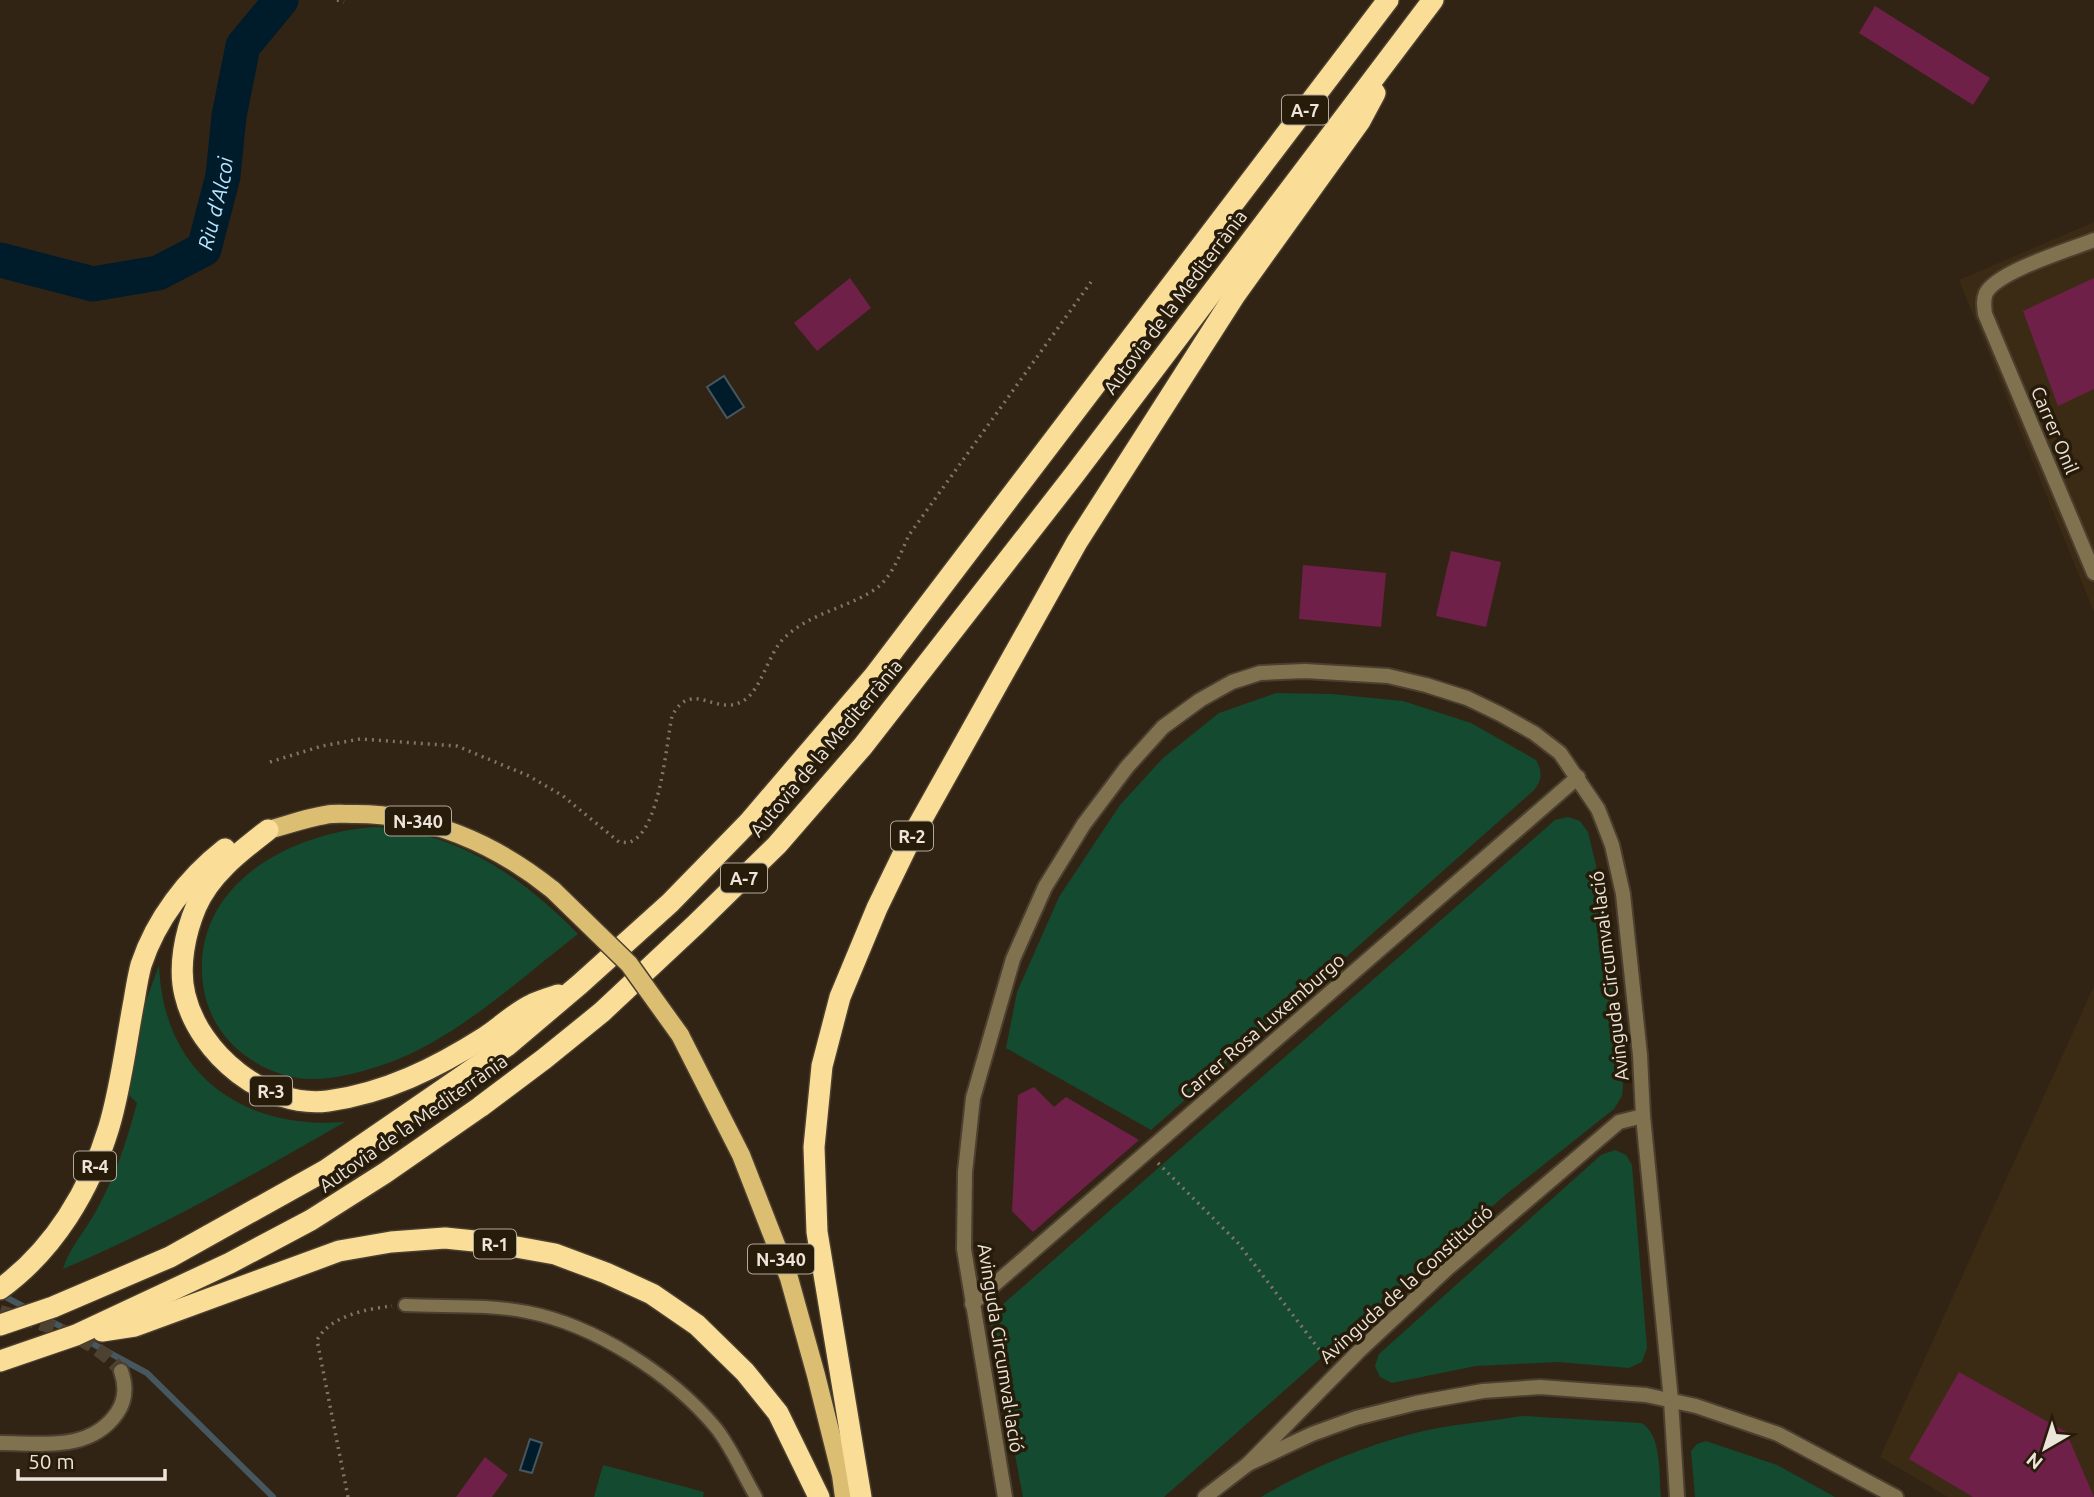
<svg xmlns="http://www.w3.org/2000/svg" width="2094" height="1497" viewBox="0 0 2094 1497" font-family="Ubuntu,sans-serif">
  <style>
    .built { fill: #3c2b14 }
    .green { fill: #144a2f }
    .water { fill: #001b2a; stroke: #47575f; stroke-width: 2 }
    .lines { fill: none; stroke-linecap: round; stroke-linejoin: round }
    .stream { stroke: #47575f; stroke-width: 6 }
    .river { stroke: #001b2a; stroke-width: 35 }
    .building { fill: #6e2048 }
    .minor-tunnel { stroke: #4d4132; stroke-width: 14; stroke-dasharray: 14 7; stroke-linecap: butt }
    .service-casing { stroke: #4b3f30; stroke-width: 16 }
    .minor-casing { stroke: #4b3f30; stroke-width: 18 }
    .primary-casing { stroke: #4b3f30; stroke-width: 21 }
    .motorway-casing { stroke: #4b3f30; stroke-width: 24 }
    .path { stroke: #817568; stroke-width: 3.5; stroke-dasharray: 2 5; stroke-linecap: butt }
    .service { stroke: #80724f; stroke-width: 12 }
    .minor { stroke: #80724f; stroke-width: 14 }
    .primary { stroke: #dcbe73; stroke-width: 18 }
    .motorway { stroke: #fade97; stroke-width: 21 }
    .primary-bridge-casing { stroke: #4b3f30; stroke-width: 21; stroke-linecap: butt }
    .primary-bridge { stroke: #dcbe73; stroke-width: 18 }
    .labels { text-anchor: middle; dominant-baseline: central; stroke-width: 7; stroke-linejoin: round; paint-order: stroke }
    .shield { fill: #271b0a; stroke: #b2a89c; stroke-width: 2 }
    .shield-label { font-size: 18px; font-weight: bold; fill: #ede4da }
    .street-label { font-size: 19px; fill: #ede4da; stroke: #271b0a }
    .water-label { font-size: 21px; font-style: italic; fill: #b7e4ff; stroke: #271b0a }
  </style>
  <rect width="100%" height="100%" fill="#312414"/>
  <g class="built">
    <path d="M2094,222v390l-135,-332z"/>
    <path d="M2094,986v511h-146l-68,-40z"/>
  </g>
  <g class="green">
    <path d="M1276,693l56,1 71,7 68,22 65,37c7,12 6,22 -4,32l-381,338 -145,-82 11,-56 42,-95 61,-92 43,-47 56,-45z"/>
    <path d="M1568,817l12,4 8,11 19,79 16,175 -1,10 -8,13 -110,87 -340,301h-141l-33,-175 3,-9 562,-493z"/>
    <path d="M377,827c82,6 145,50 201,107 -57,44 -120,103 -187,128 -26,9 -55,18 -83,17 -26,-1 -52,-13 -72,-31 -21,-19 -33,-46 -34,-75 -4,-93 94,-142 175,-146z"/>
    <path d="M159,965c4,108 82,165 186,157 -93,53 -184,106 -282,147 6,-21 23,-39 33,-58 19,-34 31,-71 41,-108l-10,-10 15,-81z"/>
    <path d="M1615,1150l11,5 6,10 15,183 -5,14 -13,6 -71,-6 -82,4 -84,17 -12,-6 -5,-11 4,-12 222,-199z"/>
    <path d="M1522,1416l119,7c21,10 18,53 20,74h-400c47,-28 100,-50 154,-64 34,-9 72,-11 107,-17z"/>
    <path d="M1706,1441l71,24 58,32h-140l-4,-46 6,-7z"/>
    <path d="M603,1465l101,27 -1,5h-109z"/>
  </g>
  <g class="water">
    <path d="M724,376l20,31 -17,11 -20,-31z"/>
    <path d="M530,1439l12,4 -10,30 -12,-3z"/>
  </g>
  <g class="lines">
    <g class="stream">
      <path d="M0,1294l30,16"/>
      <path d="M42,1317l28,14"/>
      <path d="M82,1338l65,35 126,124"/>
    </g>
    <path class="river" id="s1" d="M0,260l93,24 65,-11 46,-24 19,-73 6,-60 14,-70 38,-46"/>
  </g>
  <g class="building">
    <path d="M1875,6l115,72 -17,27 -114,-72z"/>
    <path d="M850,278l21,30 -54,43 -23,-28z"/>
    <path d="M2094,278v111l-36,17 -35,-95z"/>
    <path d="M1451,551l50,11 -15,65 -50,-11z"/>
    <path d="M1303,565l83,8 -5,54 -82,-8z"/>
    <path d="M1034,1087l20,20 12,-10 73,43 -106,92 -21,-21 6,-116z"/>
    <path d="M1959,1372l107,60 28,65h-121l-64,-38z"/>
    <path d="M485,1457l23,18 -16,22h-36z"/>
  </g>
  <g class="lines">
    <path class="minor-tunnel" d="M0,1312c42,11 93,24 121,59"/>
    <defs>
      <path id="service" d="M405,1305c41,2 82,-1 122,7 68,13 145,63 189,116 16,20 27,47 40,69"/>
      <g id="minor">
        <path d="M2094,240c-25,10 -96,31 -108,53 -3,7 -2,13 -1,21l109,259"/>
        <path d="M972,1304l606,-527"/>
        <path d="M0,1443c42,0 90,9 117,-30 9,-13 9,-28 4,-42"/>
        <path d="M1248,1464l64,-30 44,-16 60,-15 67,-12 57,-4 106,8 50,11 82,28 118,63"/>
        <path d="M1005,1497l-41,-248 1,-77 8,-74 40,-139 32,-72 39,-63 43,-57 36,-40 37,-27 32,-18 28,-9 45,-2 83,5 38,9 41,13 33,16 34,19 26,20 38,56 14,36 11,49 17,161 3,61 28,284 6,97"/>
        <path d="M1205,1497l43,-33 110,-112 90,-84 171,-146 24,-6"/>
      </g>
      <g id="primary">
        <path d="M268,830c19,-5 38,-12 57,-15 9,-2 18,-1 27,-1 74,-1 144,30 201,76"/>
        <path d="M680,1035l61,120 48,123 27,97 25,100 3,22"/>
      </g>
      <g id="motorway">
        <path d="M268,830c-27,21 -58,44 -72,77 -11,26 -18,60 -11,88 14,59 81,114 143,106 58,-8 108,-33 157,-64 16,-10 30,-25 48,-33 8,-4 16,-6 25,-9"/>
        <path d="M0,1289c54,-39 90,-99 109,-162 12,-40 17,-84 25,-126 2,-12 4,-25 7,-36 15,-46 47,-87 84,-116"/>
        <path d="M0,1325l53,-18 117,-50 156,-87 182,-125 72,-61 90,-81 79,-81 125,-146 514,-676"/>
        <path d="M102,1331l33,-5 204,-75 52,-9 54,-4 49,5 61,11 51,19 46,21 45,31 48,47 33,41 41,84"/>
        <path d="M0,1361l76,-26 154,-72 81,-43 74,-47 95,-66 64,-48 58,-47 93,-87 82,-80 86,-99 211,-271 359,-475"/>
        <path d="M861,1497l-44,-265 -3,-85 8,-81 18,-69 37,-89 32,-66 168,-300 158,-247 125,-174 15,-28"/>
      </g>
    </defs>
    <use href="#service" class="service-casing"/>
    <use href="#minor" class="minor-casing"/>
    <use href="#primary" class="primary-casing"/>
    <use href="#motorway" class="motorway-casing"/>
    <g class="path">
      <path d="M337,0l7,2"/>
      <path d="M270,762l52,-16 38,-7 97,7 72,30 34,20 56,46c4,0 8,1 11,0 30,-11 36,-97 42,-126 20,-38 43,1 71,-15 18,-10 25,-47 41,-63 28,-26 61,-29 90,-48 18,-12 26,-36 35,-55l182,-253"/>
      <path d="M1158,1163l80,80 90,118"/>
      <path d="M348,1497l-31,-157c13,-24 49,-31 75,-34"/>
    </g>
    <use href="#service" class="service"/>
    <use href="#minor" class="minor"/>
    <use href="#primary" class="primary"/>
    <use href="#motorway" class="motorway"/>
    <defs>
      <path id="primary-bridge" d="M553,890l76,74 51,71"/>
    </defs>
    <use href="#primary-bridge" class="primary-bridge-casing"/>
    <use href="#primary-bridge" class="primary-bridge"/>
  </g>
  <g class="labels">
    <g class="shield">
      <rect x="1282" y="95.5" width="46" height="29" rx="5"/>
      <rect x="385" y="806.5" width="66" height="29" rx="5"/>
      <rect x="891" y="821.5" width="42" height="29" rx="5"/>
      <rect x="721" y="863.5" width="46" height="29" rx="5"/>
      <rect x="250" y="1076.5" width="42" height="29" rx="5"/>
      <rect x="74" y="1151.5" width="42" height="29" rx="5"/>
      <rect x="474" y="1229.5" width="42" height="29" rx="5"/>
      <rect x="748" y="1244.5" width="66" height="29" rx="5"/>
    </g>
    <g class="shield-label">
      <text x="1305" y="110">A-7</text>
      <text x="418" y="821">N-340</text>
      <text x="912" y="836">R-2</text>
      <text x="744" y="878">A-7</text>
      <text x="271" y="1091">R-3</text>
      <text x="95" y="1166">R-4</text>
      <text x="495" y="1244">R-1</text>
      <text x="781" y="1259">N-340</text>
    </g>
    <g class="street-label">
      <text transform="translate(1175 302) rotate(-53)">Autovia de la Mediterrània</text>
      <text transform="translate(2055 430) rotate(67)">Carrer Onil</text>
      <text transform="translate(826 748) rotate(-50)">Autovia de la Mediterrània</text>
      <text transform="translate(1609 976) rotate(-97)">Avinguda Circumval·lació</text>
      <text transform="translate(1262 1026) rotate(-41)">Carrer Rosa Luxemburgo</text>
      <text transform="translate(413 1123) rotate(-35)">Autovia de la Mediterrània</text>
      <text transform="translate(1406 1284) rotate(-42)">Avinguda de la Constitució</text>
      <text transform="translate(1001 1348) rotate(81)">Avinguda Circumval·lació</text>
    </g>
    <g class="water-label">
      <text stroke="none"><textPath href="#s1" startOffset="261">Riu d'Alcoi</textPath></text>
    </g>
  </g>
  <g transform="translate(2045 1448) rotate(219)" stroke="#271b0a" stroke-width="5" paint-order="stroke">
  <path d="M0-5L12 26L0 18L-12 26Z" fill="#ede4da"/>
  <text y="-10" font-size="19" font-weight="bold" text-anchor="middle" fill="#ede4da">N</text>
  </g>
  <path d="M18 1469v10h147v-10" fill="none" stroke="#ede4da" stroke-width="3.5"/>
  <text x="28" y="1469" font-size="21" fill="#ede4da" stroke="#271b0a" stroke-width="5" paint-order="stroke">50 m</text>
</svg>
